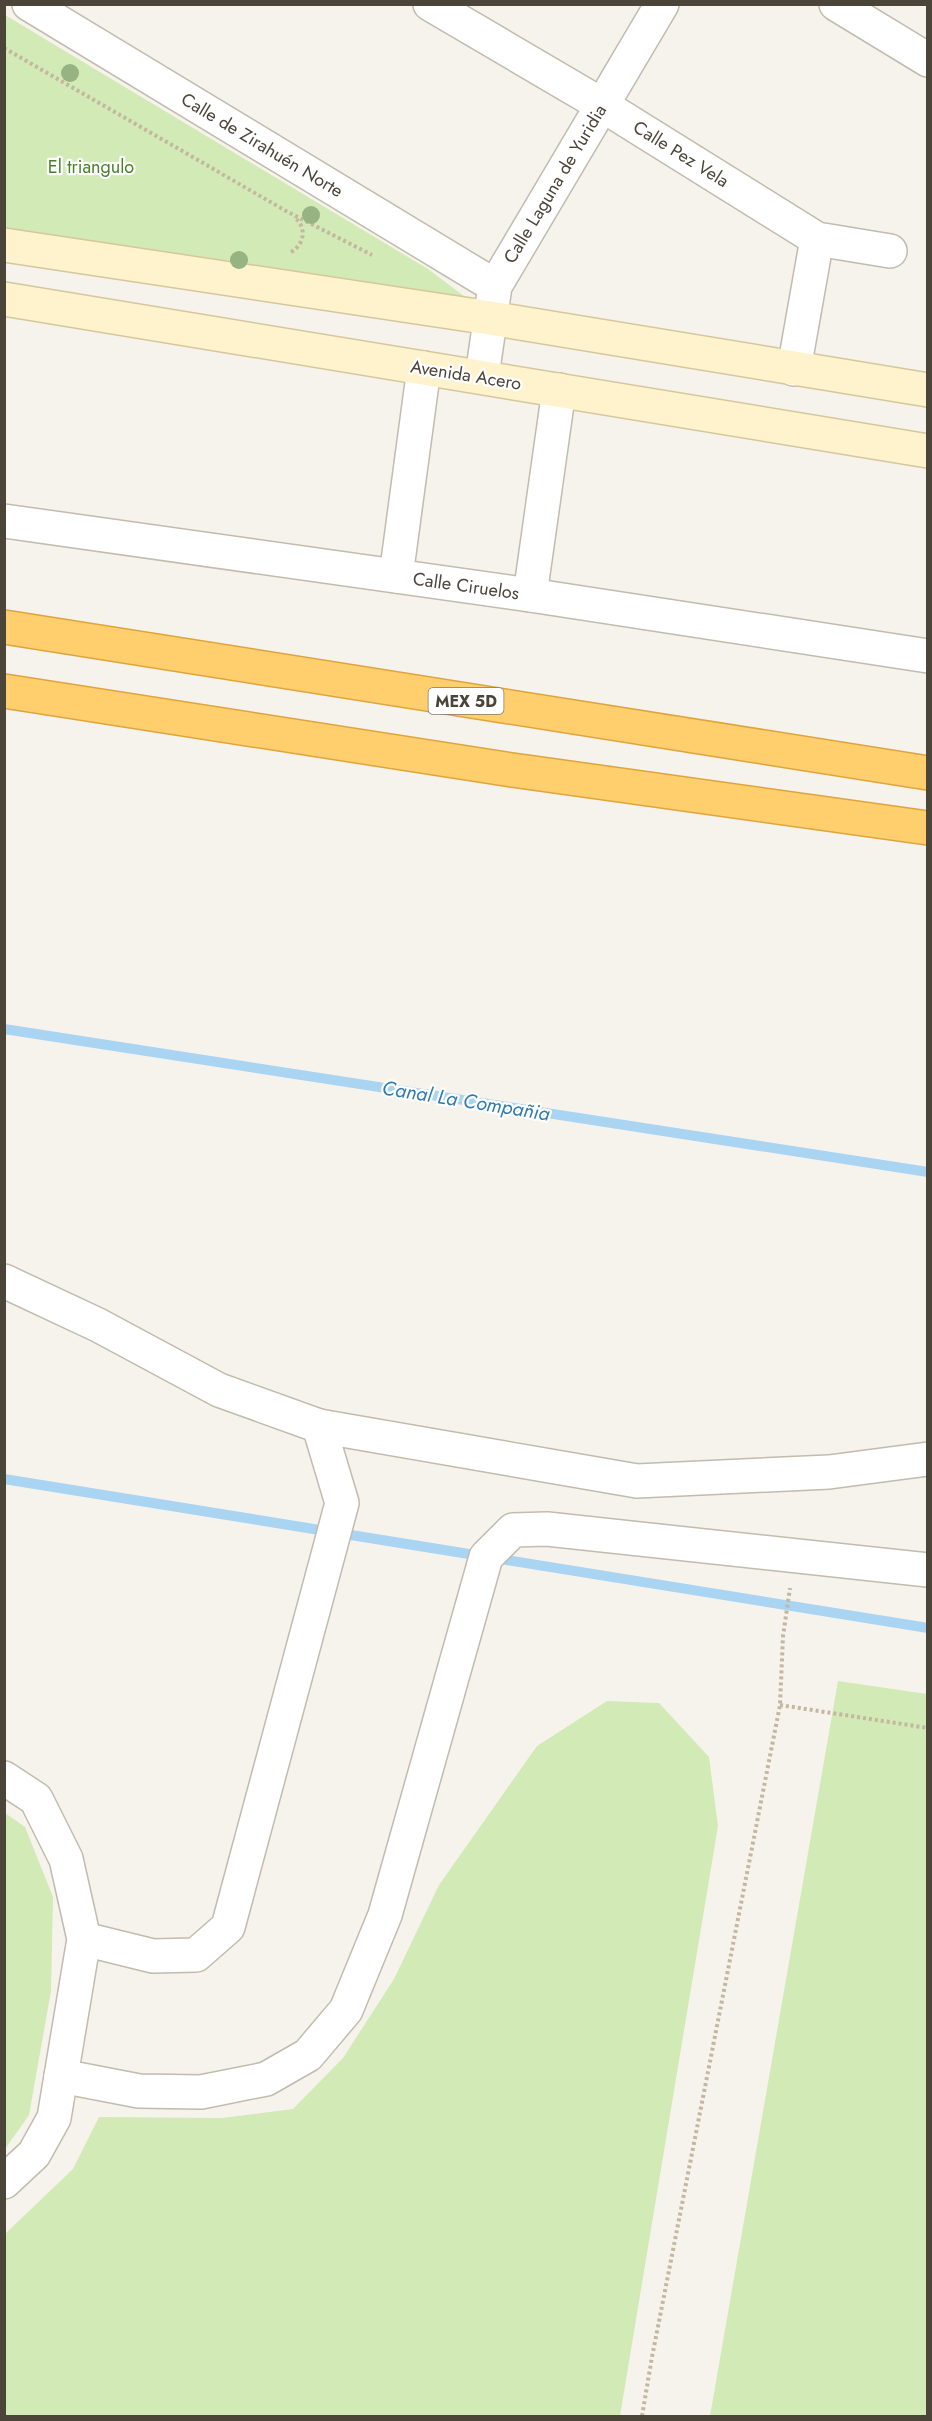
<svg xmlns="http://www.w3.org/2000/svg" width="932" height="2421" viewBox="0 0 932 2421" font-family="Jost,sans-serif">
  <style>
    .green { fill: #d2eab5 }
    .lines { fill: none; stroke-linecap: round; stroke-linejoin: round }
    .stream { stroke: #a9d4f2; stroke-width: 10 }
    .street-casing { stroke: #c2bbae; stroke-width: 36 }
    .secondary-casing { stroke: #d6c79b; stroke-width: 36 }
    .highway-casing { stroke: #e0a43c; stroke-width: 36 }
    .path { stroke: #c4b79f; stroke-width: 4; stroke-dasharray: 3 3; stroke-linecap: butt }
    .street { stroke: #fff; stroke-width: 33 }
    .secondary { stroke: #fff3cd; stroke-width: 33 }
    .highway { stroke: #ffcf6e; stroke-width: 33 }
    .tree { fill: #97b381 }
    .labels { text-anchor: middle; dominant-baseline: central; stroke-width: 4.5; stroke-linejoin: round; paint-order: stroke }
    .shield { fill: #fff; stroke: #817c74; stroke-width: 1.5 }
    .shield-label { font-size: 16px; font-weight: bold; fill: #4b4439 }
    .street-label { font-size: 18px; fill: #4b4439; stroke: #fff }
    .park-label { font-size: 18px; fill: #4a7f2a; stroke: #fff }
    .water-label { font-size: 20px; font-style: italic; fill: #2e7ab2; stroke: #fff }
  </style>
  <rect width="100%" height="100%" fill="#f6f3ec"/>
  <g class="green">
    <path d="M5,15l423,254 53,40 -476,-70z"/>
    <path d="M838,1681l89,13v722h-217z"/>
    <path d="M607,1701l52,2 50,54 9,69 -98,590h-615v-182l68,-65 26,-52 123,1 71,-9 50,-51 51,-79 45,-94 98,-139z"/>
    <path d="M5,1813l20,14 28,70 -2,94 -22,124 -24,34z"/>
  </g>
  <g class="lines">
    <g class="stream">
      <path d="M4,1029l924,143"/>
      <path d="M4,1479l924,149"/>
    </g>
    <defs>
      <g id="street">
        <path d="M29,4l466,282"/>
        <path d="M430,4l172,101 215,134 73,12"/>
        <path d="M836,4l92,56"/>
        <path d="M794,369l23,-130"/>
        <path d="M482,376l13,-90 167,-282"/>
        <path d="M4,521l526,74 398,61"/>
        <path d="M396,576l28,-208"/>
        <path d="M530,595l29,-205"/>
        <path d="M4,1281l94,44 121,65 100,36 318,55 192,-9 99,-13"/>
        <path d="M4,1778l32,21 30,60 18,80 -30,179 -20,36 -30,28"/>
        <path d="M84,1939l69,17 43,-1 32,-28 114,-424 -23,-77"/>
        <path d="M61,2076l78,15 62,1 65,-13 42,-24 38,-45 39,-95 101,-358 27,-27 34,-1 381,41"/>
      </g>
      <g id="secondary">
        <path d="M4,245l486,73 438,72"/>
        <path d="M4,299l924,152"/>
      </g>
      <g id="highway">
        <path d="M4,627l924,146"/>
        <path d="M4,691l508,79 416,58"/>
      </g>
    </defs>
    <use href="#street" class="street-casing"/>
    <use href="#secondary" class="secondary-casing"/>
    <use href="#highway" class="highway-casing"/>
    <g class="path">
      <path d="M4,48l282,163 86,44"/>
      <path d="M291,252c14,-8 16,-25 3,-35"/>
      <path d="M780,1705l148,23"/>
      <path d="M642,2416l10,-59 128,-652 3,-69 7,-48"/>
    </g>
    <use href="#street" class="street"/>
    <use href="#secondary" class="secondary"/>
    <use href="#highway" class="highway"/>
  </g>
  <g class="tree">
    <circle cx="70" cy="73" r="9"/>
    <circle cx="311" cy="215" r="9"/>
    <circle cx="239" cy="260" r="9"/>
  </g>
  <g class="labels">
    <rect class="shield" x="428.5" y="688" width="75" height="26" rx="4.5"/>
    <g class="shield-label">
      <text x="466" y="701">MEX 5D</text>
    </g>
    <g class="street-label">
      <text transform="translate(262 145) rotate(31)">Calle de Zirahuén Norte</text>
      <text transform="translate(681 154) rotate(32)">Calle Pez Vela</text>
      <text transform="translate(555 184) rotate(-59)">Calle Laguna de Yuridia</text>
      <text transform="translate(466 375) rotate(9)">Avenida Acero</text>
      <text transform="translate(466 586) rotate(8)">Calle Ciruelos</text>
    </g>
    <g class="park-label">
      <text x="91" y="167">El triangulo</text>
    </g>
    <g class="water-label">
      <text transform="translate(466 1101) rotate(9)">Canal La Compañia</text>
    </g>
  </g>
  <rect width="932" height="2421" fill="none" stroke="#4b4439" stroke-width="12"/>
</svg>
